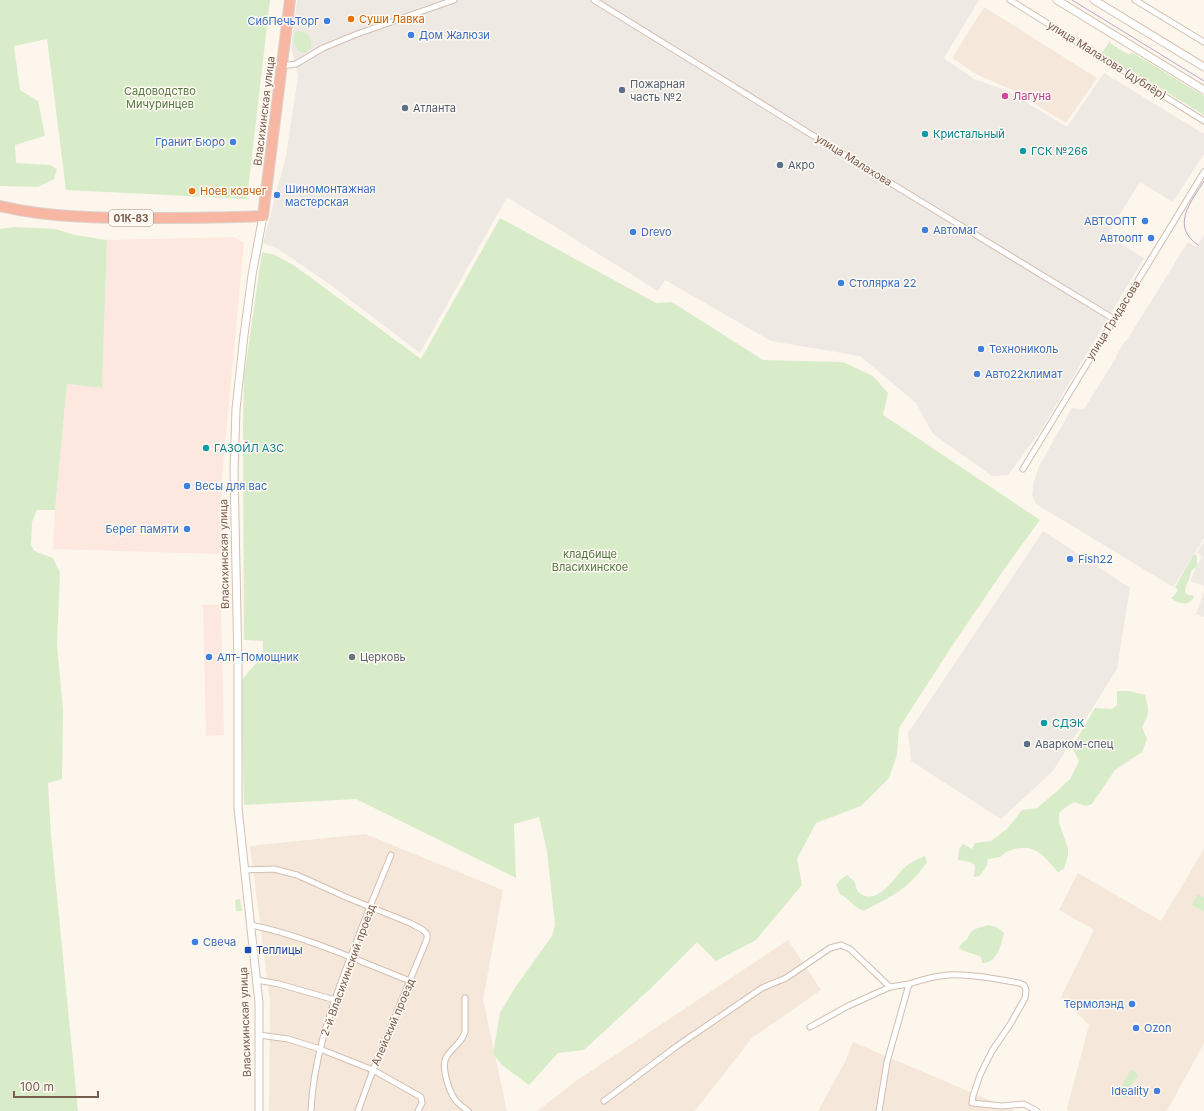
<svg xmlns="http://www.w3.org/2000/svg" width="1204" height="1111" viewBox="0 0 1204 1111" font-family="Inter,sans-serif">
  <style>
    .residential { fill: #f5e8da }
    .commercial { fill: #fde8e0 }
    .industrial { fill: #efe9e4 }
    .green { fill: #d8ecc9 }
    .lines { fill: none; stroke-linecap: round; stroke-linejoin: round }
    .street-casing { stroke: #d1beb0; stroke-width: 7 }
    .secondary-casing { stroke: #d6c0b0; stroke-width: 9 }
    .highway-casing { stroke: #dad1cd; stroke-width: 12 }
    .street { stroke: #fff; stroke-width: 5 }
    .secondary { stroke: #fff; stroke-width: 7 }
    .highway { stroke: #f7b7a3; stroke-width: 10 }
    .tram { stroke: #b9a8c9; stroke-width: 1 }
    .food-dot { fill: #e8710a; stroke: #fffaf3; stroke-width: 1.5 }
    .shop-dot { fill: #3f7fe0; stroke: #fffaf3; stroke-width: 1.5 }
    .service-dot { fill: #5c6f8a; stroke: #fffaf3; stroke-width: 1.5 }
    .hotel-dot { fill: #d1479c; stroke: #fffaf3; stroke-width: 1.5 }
    .culture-dot { fill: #0f9aa8; stroke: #fffaf3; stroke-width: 1.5 }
    .worship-dot { fill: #6b7280; stroke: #fffaf3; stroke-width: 1.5 }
    .transit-dot { fill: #1a4fb4; stroke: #fffaf3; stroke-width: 1.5 }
    .labels { text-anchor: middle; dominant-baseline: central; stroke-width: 3; stroke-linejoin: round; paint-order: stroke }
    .shield { fill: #fffaf3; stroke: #a28b7f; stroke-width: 1 }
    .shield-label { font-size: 10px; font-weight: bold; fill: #7a5c4d }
    .food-label { font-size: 11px; fill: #c56008; stroke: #fffaf3; text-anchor: start }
    .shop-label { font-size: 11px; fill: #366cbe; stroke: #fffaf3; text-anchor: start }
    .street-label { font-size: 11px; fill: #7a5c4d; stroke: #fffaf3 }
    .service-label { font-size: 11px; fill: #4e5e75; stroke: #fffaf3; text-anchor: start }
    .park-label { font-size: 11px; fill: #537a41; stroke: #fffaf3 }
    .hotel-label { font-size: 11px; fill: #b23c85; stroke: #fffaf3; text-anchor: start }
    .culture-label { font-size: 11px; fill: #0d838f; stroke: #fffaf3; text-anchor: start }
    .worship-label { font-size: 11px; fill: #5b616d; stroke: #fffaf3; text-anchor: start }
    .transit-label { font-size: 11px; fill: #164399; stroke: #fffaf3; text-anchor: start }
  </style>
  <rect width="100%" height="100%" fill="#fdf6ec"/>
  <g class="residential">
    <path d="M984,7l113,71 -31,45 -54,-33 -36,-16 -24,-16z"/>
    <path d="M365,834l138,56 -20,110 24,111h-238l1,-110 -20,-155z"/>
    <path d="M1204,849v194l-37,68h-99l-1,-3 22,-83 -28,-28 33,-67 -35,-20 19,-37 83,48z"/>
    <path d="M788,940l33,50 -69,48 -57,73h-158l39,-30z"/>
    <path d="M853,1042l162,69h-197l27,-49z"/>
  </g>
  <g class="commercial">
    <path d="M234,237l10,6 -22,233 -1,78 -168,-5 2,-39 12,-126 35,3 5,-147z"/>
    <path d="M221,604l3,131 -18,1 -3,-131z"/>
  </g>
  <g class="industrial">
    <path d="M297,0h682l-35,58 30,21 34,12 59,36 37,-54 100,61v20l-31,48 -33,-20 -33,53 37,23 -104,174 -32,43 -16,1 -59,-42 -17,-31 -56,-47 -89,-15 -106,-61 -7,11 -151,-94 -87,156 -92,-70 -50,-34 -15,-6 23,-87 12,-80 -7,-29z"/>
    <path d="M1204,235v303l-31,49 -137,-83 -4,-9 2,-14 5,-15 33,-58 12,1 32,-51h-1l10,-17 2,-1 61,-98 8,5z"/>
    <path d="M1043,531l87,57 -13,81 -64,102 -52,48 -90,-58 -3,-28z"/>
    <path d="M1204,541v45l-14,-5 12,-25 -5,-3z"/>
    <path d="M1204,592v25l-8,-3z"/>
  </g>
  <g class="green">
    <path d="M0,0h270l-23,199 -181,-9 -19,-151 -33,7 6,44 18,11 7,35 -30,9 1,18 34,2 7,4 -3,10 -16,8 -38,-1z"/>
    <path d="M297,31c11,0 16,7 14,17l-7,5c-10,-2 -14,-15 -7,-22z"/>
    <path d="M1110,41l1,3 17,10 5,-1 71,43v19l-102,-62z"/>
    <path d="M500,218l156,85 16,-1 91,58 80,2 30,14 15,17 -5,22 157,105 -37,51 -49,72 -55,85 -2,27 -8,23 -28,28 -45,17 -19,36 5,26 -46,55 -40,21 -19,-19 -48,48 -65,60 -26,3 -29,32 -27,-20 -9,-11 7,-41 14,-24 38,-53 3,-11 -8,-74 -8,-34 -25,7 2,54 -160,-79 -112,6 -3,-124 15,-18 7,-1v-21l-19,-1 -1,-214 1,-49 18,-125 13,3 20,11 126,93z"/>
    <path d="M14,227l41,2 20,6 32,5 -5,148 -35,-4 -12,126h-18l-5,12 -1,22 3,7 19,7 7,15 -3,72 6,65 -1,69 -14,4 3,52 27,276h-78v-882z"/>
    <path d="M1194,554l3,2v11c-6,3 -6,4 -7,10 -2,7 -5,7 -5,16l4,2h3l2,2c-5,10 -16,7 -23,1l4,-3 3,-5 -3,-3z"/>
    <path d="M1117,691h12l16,4c4,16 5,17 -3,32l5,12 -5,13 -27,18 -23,34 -6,2 -12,-4 -8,5 -7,6v10l9,25v7l-4,14 -6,3c-15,-17 -24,-31 -50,-21 -3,1 -5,4 -8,6 -3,1 -8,1 -12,2l-1,6 -7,11 -6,1 1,-12 -5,-3 -12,-2 1,-11 4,-5 9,5 3,-6 16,-2 17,-13 14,-18 15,-2 19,-16 14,-13 9,-18 -7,-14 23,-39 17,1 5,-4z"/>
    <path d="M925,856l2,6c-18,27 -36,35 -64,49 -9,-4 -14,-12 -23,-17l-4,-9 4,-5 7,-5c2,2 5,4 7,6 3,5 1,10 7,13 17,11 33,-16 43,-26 7,-6 13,-9 21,-12z"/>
    <path d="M1198,894l6,4v14l-12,-7z"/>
    <path d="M240,899l2,12h-6l-1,-11z"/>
    <path d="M988,925c7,1 11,3 16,8 -3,12 -7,31 -22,30l-1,-6c-7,-4 -15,-4 -22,-9l3,-5 5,-4 3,-6 5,-4z"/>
    <path d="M1131,1069l6,4 1,4c-6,5 -10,12 -10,20l-4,1 -7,-3z"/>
  </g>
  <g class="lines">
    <defs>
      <g id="street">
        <path d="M594,0l244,151 276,168"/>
        <path d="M1010,0l194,121"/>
        <path d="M1135,0l69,42"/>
        <path d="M282,66l14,-2 27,-16 34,-14 97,-34"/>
        <path d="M1023,469l181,-297"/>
        <path d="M245,870l29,-1 23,6 51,23 62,25 13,7 4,4v5l-54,131 -15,41"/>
        <path d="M251,925c54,11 108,36 159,56"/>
        <path d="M257,980l22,4 56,16"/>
        <path d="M909,984c12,-4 25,-8 39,-9 24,-1 48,4 71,8l5,2 2,5 -1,8 -14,25 -19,28 -12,24 -7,21 -1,7 30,3 22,-2 13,7"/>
        <path d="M465,998v34c-3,11 -14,16 -19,26 -5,9 3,32 8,40 3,5 9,9 14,13"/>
        <path d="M810,1027l38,-21 42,-19 19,-3 -22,78 -8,49"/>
        <path d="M259,1035l29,4 32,10 53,21 48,27 1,6 -4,8"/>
        <path d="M604,1101l73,-55 85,-58 24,-10 44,-30 11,-3 9,4 40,38"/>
        <path d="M311,1111c2,-49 18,-97 35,-142 14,-38 29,-76 45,-114"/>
      </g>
      <g id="secondary">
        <path d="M1057,0l147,90"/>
        <path d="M1094,0l110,67"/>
        <path d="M259,1111v-108l-21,-195v-142l-4,-195 2,-62 8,-74 8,-60 11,-59"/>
      </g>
      <path id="highway" d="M0,206c51,12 103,12 155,12 36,0 72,0 108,-2l27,-216"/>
    </defs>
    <use href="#street" class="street-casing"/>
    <use href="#secondary" class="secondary-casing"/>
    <use href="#highway" class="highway-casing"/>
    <use href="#street" class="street"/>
    <use href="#secondary" class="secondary"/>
    <use href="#highway" class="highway"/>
    <g class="tram">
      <path d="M1072,0l132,81"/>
      <path d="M1198,245c-28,-19 -7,-43 6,-64"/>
    </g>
  </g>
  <g class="food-dot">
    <circle cx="351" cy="19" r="4"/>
    <circle cx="192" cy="191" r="4"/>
  </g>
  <g class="shop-dot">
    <circle cx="327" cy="21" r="4"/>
    <circle cx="411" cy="35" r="4"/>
    <circle cx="233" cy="142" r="4"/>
    <circle cx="277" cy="195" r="4"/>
    <circle cx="1145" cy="221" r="4"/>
    <circle cx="925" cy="230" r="4"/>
    <circle cx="633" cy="232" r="4"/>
    <circle cx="1151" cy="238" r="4"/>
    <circle cx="841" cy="283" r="4"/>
    <circle cx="981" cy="349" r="4"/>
    <circle cx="977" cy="374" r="4"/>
    <circle cx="187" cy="486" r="4"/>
    <circle cx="187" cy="529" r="4"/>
    <circle cx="1070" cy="559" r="4"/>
    <circle cx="209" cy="657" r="4"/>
    <circle cx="195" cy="942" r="4"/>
    <circle cx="1132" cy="1004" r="4"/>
    <circle cx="1136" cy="1028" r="4"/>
    <circle cx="1157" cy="1091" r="4"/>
  </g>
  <g class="service-dot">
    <circle cx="622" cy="90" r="4"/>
    <circle cx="405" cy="108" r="4"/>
    <circle cx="780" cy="165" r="4"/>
    <circle cx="1027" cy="744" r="4"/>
  </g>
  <circle class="hotel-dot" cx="1005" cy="96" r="4"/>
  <g class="culture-dot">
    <circle cx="925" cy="134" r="4"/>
    <circle cx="1023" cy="151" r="4"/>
    <circle cx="206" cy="448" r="4"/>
    <circle cx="1044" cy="723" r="4"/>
  </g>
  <circle class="worship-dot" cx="352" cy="657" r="4"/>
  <rect class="transit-dot" x="244" y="946" width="8" height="8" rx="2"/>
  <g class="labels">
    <rect class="shield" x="109" y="210" width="44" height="16" rx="3"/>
    <g class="shield-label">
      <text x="131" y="218">01К-83</text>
    </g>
    <g class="food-label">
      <text x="359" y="19">Суши Лавка</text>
      <text x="200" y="191">Ноев ковчег</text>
    </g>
    <g class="shop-label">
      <text x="319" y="21" text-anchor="end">СибПечьТорг</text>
      <text x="419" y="35">Дом Жалюзи</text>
      <text x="225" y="142" text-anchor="end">Гранит Бюро</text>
      <text x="285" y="189">Шиномонтажная<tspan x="285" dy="13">мастерская</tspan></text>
      <text x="1137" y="221" text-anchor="end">АВТООПТ</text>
      <text x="933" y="230">Автомаг</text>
      <text x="641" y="232">Drevo</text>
      <text x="1143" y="238" text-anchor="end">Автоопт</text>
      <text x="849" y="283">Столярка 22</text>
      <text x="989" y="349">Технониколь</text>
      <text x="985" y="374">Авто22климат</text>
      <text x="195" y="486">Весы для вас</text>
      <text x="179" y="529" text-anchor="end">Берег памяти</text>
      <text x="1078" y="559">Fish22</text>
      <text x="217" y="657">Алт-Помощник</text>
      <text x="203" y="942">Свеча</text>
      <text x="1124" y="1004" text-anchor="end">Термолэнд</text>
      <text x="1144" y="1028">Ozon</text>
      <text x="1149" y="1091" text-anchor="end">Ideality</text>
    </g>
    <g class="street-label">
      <text transform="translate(1107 60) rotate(32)">улица Малахова (дублёр)</text>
      <text transform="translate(264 111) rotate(-83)">Власихинская улица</text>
      <text transform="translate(854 160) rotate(32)">улица Малахова</text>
      <text transform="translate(1113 320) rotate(-58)">улица Гридасова</text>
      <text transform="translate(224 554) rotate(-91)">Власихинская улица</text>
      <text transform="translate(348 970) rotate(-70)">2-й Власихинский проезд</text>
      <text transform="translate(245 1022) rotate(-92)">Власихинская улица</text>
      <text transform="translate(393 1022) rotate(-67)">Алейский проезд</text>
    </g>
    <g class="service-label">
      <text x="630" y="84">Пожарная<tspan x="630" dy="13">часть №2</tspan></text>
      <text x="413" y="108">Атланта</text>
      <text x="788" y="165">Акро</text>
      <text x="1035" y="744">Аварком-спец</text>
    </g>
    <g class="park-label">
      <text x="160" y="91">Садоводство<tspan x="160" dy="13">Мичуринцев</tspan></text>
      <text x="590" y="554">кладбище<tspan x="590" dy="13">Власихинское</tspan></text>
    </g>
    <g class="hotel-label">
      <text x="1013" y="96">Лагуна</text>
    </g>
    <g class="culture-label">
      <text x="933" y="134">Кристальный</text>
      <text x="1031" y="151">ГСК №266</text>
      <text x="214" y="448">ГАЗОЙЛ АЗС</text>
      <text x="1052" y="723">СДЭК</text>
    </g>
    <g class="worship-label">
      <text x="360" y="657">Церковь</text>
    </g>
    <g class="transit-label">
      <text x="256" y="950">Теплицы</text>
    </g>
  </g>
  <path d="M14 1091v6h84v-6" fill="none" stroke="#7a5c4d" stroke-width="2"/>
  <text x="20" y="1091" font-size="12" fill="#7a5c4d" stroke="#fffaf3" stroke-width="3" paint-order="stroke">100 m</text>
</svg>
